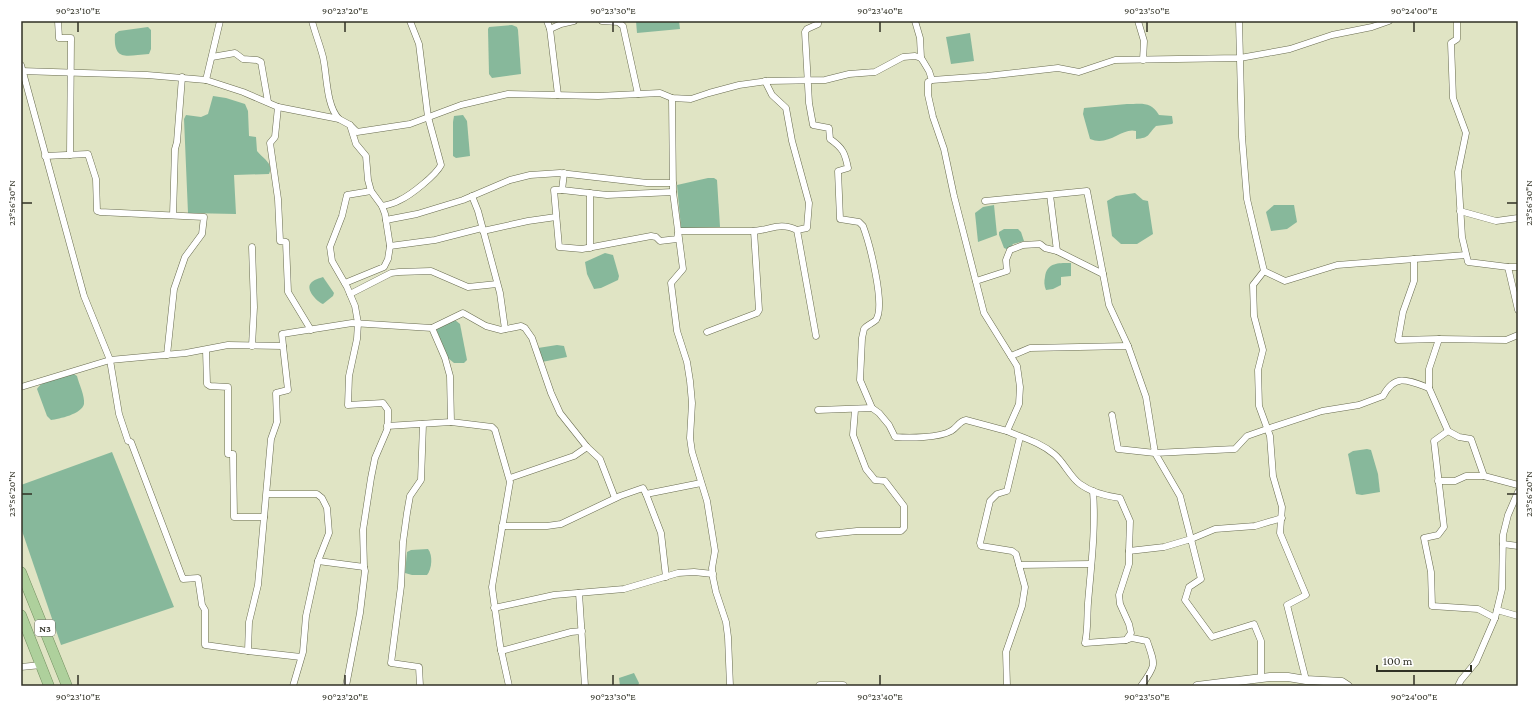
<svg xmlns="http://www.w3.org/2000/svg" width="1539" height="707" viewBox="0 0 1539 707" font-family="'Crimson Pro',serif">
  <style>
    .water { fill: #87b89b }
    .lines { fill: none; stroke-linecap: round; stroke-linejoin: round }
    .minor-casing { stroke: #686b4f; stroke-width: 7 }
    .tertiary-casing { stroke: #686b4f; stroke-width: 9 }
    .trunk-casing { stroke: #759162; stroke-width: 11 }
    .minor { stroke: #fff; stroke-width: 6 }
    .tertiary { stroke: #fff; stroke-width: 8 }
    .trunk { stroke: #aed09c; stroke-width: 10 }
    .ticks { fill: none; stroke: #303125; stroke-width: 1.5 }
    .labels { text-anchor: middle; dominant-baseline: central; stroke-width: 3; stroke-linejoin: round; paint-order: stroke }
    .shield { fill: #fff; stroke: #6e6f66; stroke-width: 1 }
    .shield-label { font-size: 10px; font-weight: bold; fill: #303125 }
    .neatline { fill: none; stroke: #303125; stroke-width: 1.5 }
    .ticks-label { font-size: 10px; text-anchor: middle; fill: #303125 }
  </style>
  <rect width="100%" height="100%" fill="#e0e4c4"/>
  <g class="water">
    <path d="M636,21h43l1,8 -43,4z"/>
    <path d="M512,25l5,2 1,3 3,44 -29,4 -3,-4 -1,-45 1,-2z"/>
    <path d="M148,27l3,3v19l-2,5c-21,1 -36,9 -34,-20l4,-3z"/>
    <path d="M970,33l4,28 -23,3 -5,-27z"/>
    <path d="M213,96l13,2 19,6 3,7 1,25 7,1 1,14c6,8 17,12 12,23l-35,1 2,39 -48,-1 -4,-94 2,-4 15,2 7,-3z"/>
    <path d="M1127,104c15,0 24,-3 32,11l13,1 1,7 -1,1 -16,2c-8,8 -6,12 -20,13v-8c-14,-4 -27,16 -46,8l-7,-25 1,-6z"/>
    <path d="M463,115l4,6 3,35 -14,2 -3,-2v-34l1,-6z"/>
    <path d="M708,178h6l3,2 3,47 -39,1 -4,-43z"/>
    <path d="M1135,193l8,7 5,1 5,33 -16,10h-16l-9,-8 -5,-35 9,-5z"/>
    <path d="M994,205l3,30 -19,7 -3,-29 8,-6z"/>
    <path d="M1274,205h20l3,17 -10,7 -16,2 -5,-19z"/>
    <path d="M1004,229h14l3,3 3,9 -11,3 -4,6 -5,-2 -5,-13v-3z"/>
    <path d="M605,253l8,2 6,21 -1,4 -17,8 -7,1 -7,-15 -2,-12z"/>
    <path d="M1071,263v13l-10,1v8l-8,4 -7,1c-2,-4 -2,-9 -1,-13 2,-15 14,-14 26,-14z"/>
    <path d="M323,277l11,16 -1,3 -10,8c-6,-2 -18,-15 -12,-21 2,-3 9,-5 12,-6z"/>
    <path d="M455,320l5,4 7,36 -3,3h-10l-6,-5 -12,-29z"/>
    <path d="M557,345l7,1 3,11 -25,5 -4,-14z"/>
    <path d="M74,374l3,2c2,8 8,20 7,28 -2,10 -25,15 -33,16l-4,-4 -10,-27c6,-10 26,-12 37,-15z"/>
    <path d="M1367,449l4,1 7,24 2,18 -18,3 -6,-1 -8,-40 5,-3z"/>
    <path d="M112,452l62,155 -113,38 -40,-117v-43z"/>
    <path d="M428,549c5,6 4,20 -1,26h-15l-7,-2 2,-21 4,-2z"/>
    <path d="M634,673l5,10 -1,3h-18l-1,-8z"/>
  </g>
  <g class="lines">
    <defs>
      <g id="minor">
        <path d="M58,21l1,17h12l-1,117"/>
        <path d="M312,21c3,12 8,24 11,36 4,17 3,49 16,62"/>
        <path d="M547,21l3,8 8,66"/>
        <path d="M602,21l16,1 5,4 15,68"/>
        <path d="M818,21v3l-11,5 -2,3 4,71 4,22 16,3 1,11c13,9 15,14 18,29l-10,3 2,48 19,3 4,4c6,16 23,79 13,94 -3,3 -9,5 -12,9l-2,9 -2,42 12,28"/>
        <path d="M915,21l5,17 1,20"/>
        <path d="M1138,21l6,20 -1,19"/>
        <path d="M1239,21l3,116 5,62 17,72 -11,14 1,31 9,34 -5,20 1,36 11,30 3,40 9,31 -2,26 26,62 -19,10 19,75"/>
        <path d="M1457,21v18l-6,4 2,55 13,35 -8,39 4,65 6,25 40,5 10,43"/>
        <path d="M550,29l11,-5 13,-3"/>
        <path d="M212,57l23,-4 8,6 14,1 4,2 7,40"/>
        <path d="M21,65l63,231 26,64 9,54 9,27 3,1 52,137 15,-1 4,27 3,5v35l43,6"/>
        <path d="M21,71l126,4 59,5 37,12 35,15 61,12 11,6 6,19 10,12 2,24 3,11 11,15 3,8 5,32 -2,13 -4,8 -39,16"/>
        <path d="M206,80l14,-59"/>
        <path d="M765,81l7,14 14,13 6,33 17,62 -2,25 -10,2 19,106"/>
        <path d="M672,98l1,94 10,77 -12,14 6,48 10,31 3,19 2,22 -2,35 2,14 15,49 8,50 -3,17 1,10 3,14 10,30 2,15 2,49"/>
        <path d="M278,107l-3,30 -5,6 8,56 2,42 6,1 2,50 23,38"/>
        <path d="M350,125l7,7 53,-8 51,-19 47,-11 90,2 62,-3 12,5 19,1 18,-6 30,-8 29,-4 57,-1 24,-6 26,-2 28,-15 12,-1 6,2 2,3 6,10 3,9"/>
        <path d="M45,156l43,-2 8,25 1,32 3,1 104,5 -2,17 -17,23 -11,32 -7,66"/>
        <path d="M564,173l-2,17h-8l5,57 23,2 69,-13 5,1 4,4 17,-2 1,-6"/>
        <path d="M562,190l45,5 66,-3"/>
        <path d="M472,196l6,15 22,82 5,36"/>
        <path d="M985,201l102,-10 22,114 19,41"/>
        <path d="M382,206c6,-1 13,-3 18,-6 11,-5 36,-25 41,-35l-13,-48 -9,-73 -9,-23"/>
        <path d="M1460,211l36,10 22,-3"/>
        <path d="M173,215l2,-66 2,-7 5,-65"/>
        <path d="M386,220l31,-6 46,-14 47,-20 20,-5 30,-2 87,10h26"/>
        <path d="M483,231l45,-10 28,-4"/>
        <path d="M679,231c24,0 48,0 72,0 19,0 27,-10 46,-1"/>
        <path d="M390,246l45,-6 47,-12"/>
        <path d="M252,247l2,60 -2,39"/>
        <path d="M590,248v-55"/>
        <path d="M1057,251l46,23"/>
        <path d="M1414,259v22l-11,31 -5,28 41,-1"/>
        <path d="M1508,267h10"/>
        <path d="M1264,271l21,10 52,-16 129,-10"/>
        <path d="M976,281l31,-10 -1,-11 4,-10 13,-5 17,-1 5,4 12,3 -7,-56"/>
        <path d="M350,294l41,-21 8,-1 32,-1 37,16 29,-3"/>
        <path d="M432,328l31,-15 23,13 15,4 20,-4 4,2 7,10 19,55 9,20 27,34 13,12 15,39"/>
        <path d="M707,332l50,-19 2,-3 -5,-79"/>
        <path d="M283,346l5,44 -12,3 1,29 -6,17 -13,146 -9,37 -1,29 53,6"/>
        <path d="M206,350l1,34 3,2 18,1v67h5l1,63h30"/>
        <path d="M1011,356l19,-8 98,-2 18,51 9,56 -37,-4 -6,-34"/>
        <path d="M21,387l89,-27 76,-7 42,-8 55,1 -1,-12 70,-11 80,5 13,30 5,18 1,46 41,5 3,3 15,52 -18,105 8,58 9,41"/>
        <path d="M1429,388l19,43"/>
        <path d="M818,410l54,-2 7,5 10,12 6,12c14,1 44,1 56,-6 6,-3 8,-10 15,-11l41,11 12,-27 1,-17 -3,-21 -33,-53 -30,-117 -10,-47 -11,-32 -5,-22v-13l4,-2 55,-4 71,-8 21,4 36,-12 125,-2 50,-9 42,-14 40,-8 17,-6"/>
        <path d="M387,426l64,-4"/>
        <path d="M1007,431c16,7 33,11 47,23 10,8 16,23 26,30 12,9 26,12 40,14l10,23 -1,30 35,-4 27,-8 10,40 -12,8 -4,13 27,37 42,-13 7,17v37"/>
        <path d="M510,478l64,-22 13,-9"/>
        <path d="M1438,481h17l11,-5h18"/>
        <path d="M1093,491c3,37 -2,75 -5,112 -1,13 0,27 -3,40l41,-3 6,-2 15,3c8,24 10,23 -6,45"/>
        <path d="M267,494h50l5,4 5,10 2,25 -11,28 -12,55 -3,36 -10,34"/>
        <path d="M646,494l15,39 5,44"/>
        <path d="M1282,518l-27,8 -40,3 -24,10 -11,-43 -25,-43 80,-4 12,-13 20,-7 55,-18 37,-6 24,-9c12,-23 25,-16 46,-8v-19l10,-30 67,1 12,-5"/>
        <path d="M502,526h45l14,-2 59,-28 23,-8 3,6 55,-11"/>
        <path d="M819,535l38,-4h44l3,-3v-22l-19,-25 -10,-1 -9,-11 -13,-34 2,-25"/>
        <path d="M1503,544l15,2"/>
        <path d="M318,561l46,6 -1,-37 8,-52 4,-20 12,-28 1,-10v-10l-5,-7 -35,2 1,-29 8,-37 1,-16 -3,-17 -8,-19 -15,-26 -2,-14 12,-31 5,-21 24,-4"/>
        <path d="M1019,565l72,-1"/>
        <path d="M579,593l6,93"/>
        <path d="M494,608l60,-13 70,-6 54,-16 16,-1 19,2"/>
        <path d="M1497,610l21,6"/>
        <path d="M1495,618l-17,-9 -46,-3 -1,-34 -7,-34 14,-3 6,-8 -10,-86 14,-10 11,6 12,2 13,37 34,9"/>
        <path d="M1126,640l5,-7 -2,-9 -9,-20 -1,-9 10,-31v-13"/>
        <path d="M501,651l70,-19 11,-1"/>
        <path d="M21,667l20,-2"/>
        <path d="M346,686l14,-73 5,-42 -1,-4"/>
        <path d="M420,686l-1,-19 -28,-4 10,-77 2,-44 4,-29 3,-17 11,-16 2,-56"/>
        <path d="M1007,686l-1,-34 16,-46 3,-19 -9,-33 -4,-3 -31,-5 -1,-3 10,-42 7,-7 10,-3 13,-54"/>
        <path d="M1458,686l3,-6 15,-18 19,-44 7,-29 1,-54 5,-20 10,-23"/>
      </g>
      <g id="tertiary">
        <path d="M820,686h23"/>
        <path d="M1197,686l73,-9h18l18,3 36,2 6,4"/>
      </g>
      <g id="trunk">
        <path d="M21,572l46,114"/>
        <path d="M21,615l28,71"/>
      </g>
    </defs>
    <use href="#minor" class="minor-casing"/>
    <use href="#tertiary" class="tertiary-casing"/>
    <use href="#trunk" class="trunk-casing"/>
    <use href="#minor" class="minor"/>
    <use href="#tertiary" class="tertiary"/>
    <use href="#trunk" class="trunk"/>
  </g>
  <path class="ticks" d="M78,22v10M345,22v10M613,22v10M880,22v10M1147,22v10M1414,22v10M22,203h10M1507,203h10M22,494h10M1507,494h10M78,675v10M345,675v10M613,675v10M880,675v10M1147,675v10M1414,675v10"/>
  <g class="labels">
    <rect class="shield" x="35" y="620" width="20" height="16" rx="3"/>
    <g class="shield-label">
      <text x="45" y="628">N3</text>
    </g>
  </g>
  <rect width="1539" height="707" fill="none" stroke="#ffffff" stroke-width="44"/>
  <path d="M1377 665v6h94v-6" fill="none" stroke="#303125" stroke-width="2"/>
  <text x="1383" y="665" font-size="12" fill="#303125" stroke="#ffffff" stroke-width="3" paint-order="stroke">100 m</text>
  <rect x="22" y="22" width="1495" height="663" class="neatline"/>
  <g class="ticks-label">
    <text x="78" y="14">90°23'10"E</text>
    <text x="345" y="14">90°23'20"E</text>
    <text x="613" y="14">90°23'30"E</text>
    <text x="880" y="14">90°23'40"E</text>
    <text x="1147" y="14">90°23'50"E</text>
    <text x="1414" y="14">90°24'00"E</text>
    <text transform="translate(11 203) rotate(-90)" y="4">23°56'30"N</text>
    <text transform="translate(1528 203) rotate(-90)" y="4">23°56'30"N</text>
    <text transform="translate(11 494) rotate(-90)" y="4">23°56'20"N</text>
    <text transform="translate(1528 494) rotate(-90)" y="4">23°56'20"N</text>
    <text x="78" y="700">90°23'10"E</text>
    <text x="345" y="700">90°23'20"E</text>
    <text x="613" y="700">90°23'30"E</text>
    <text x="880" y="700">90°23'40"E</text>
    <text x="1147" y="700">90°23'50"E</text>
    <text x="1414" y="700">90°24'00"E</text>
  </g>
</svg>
